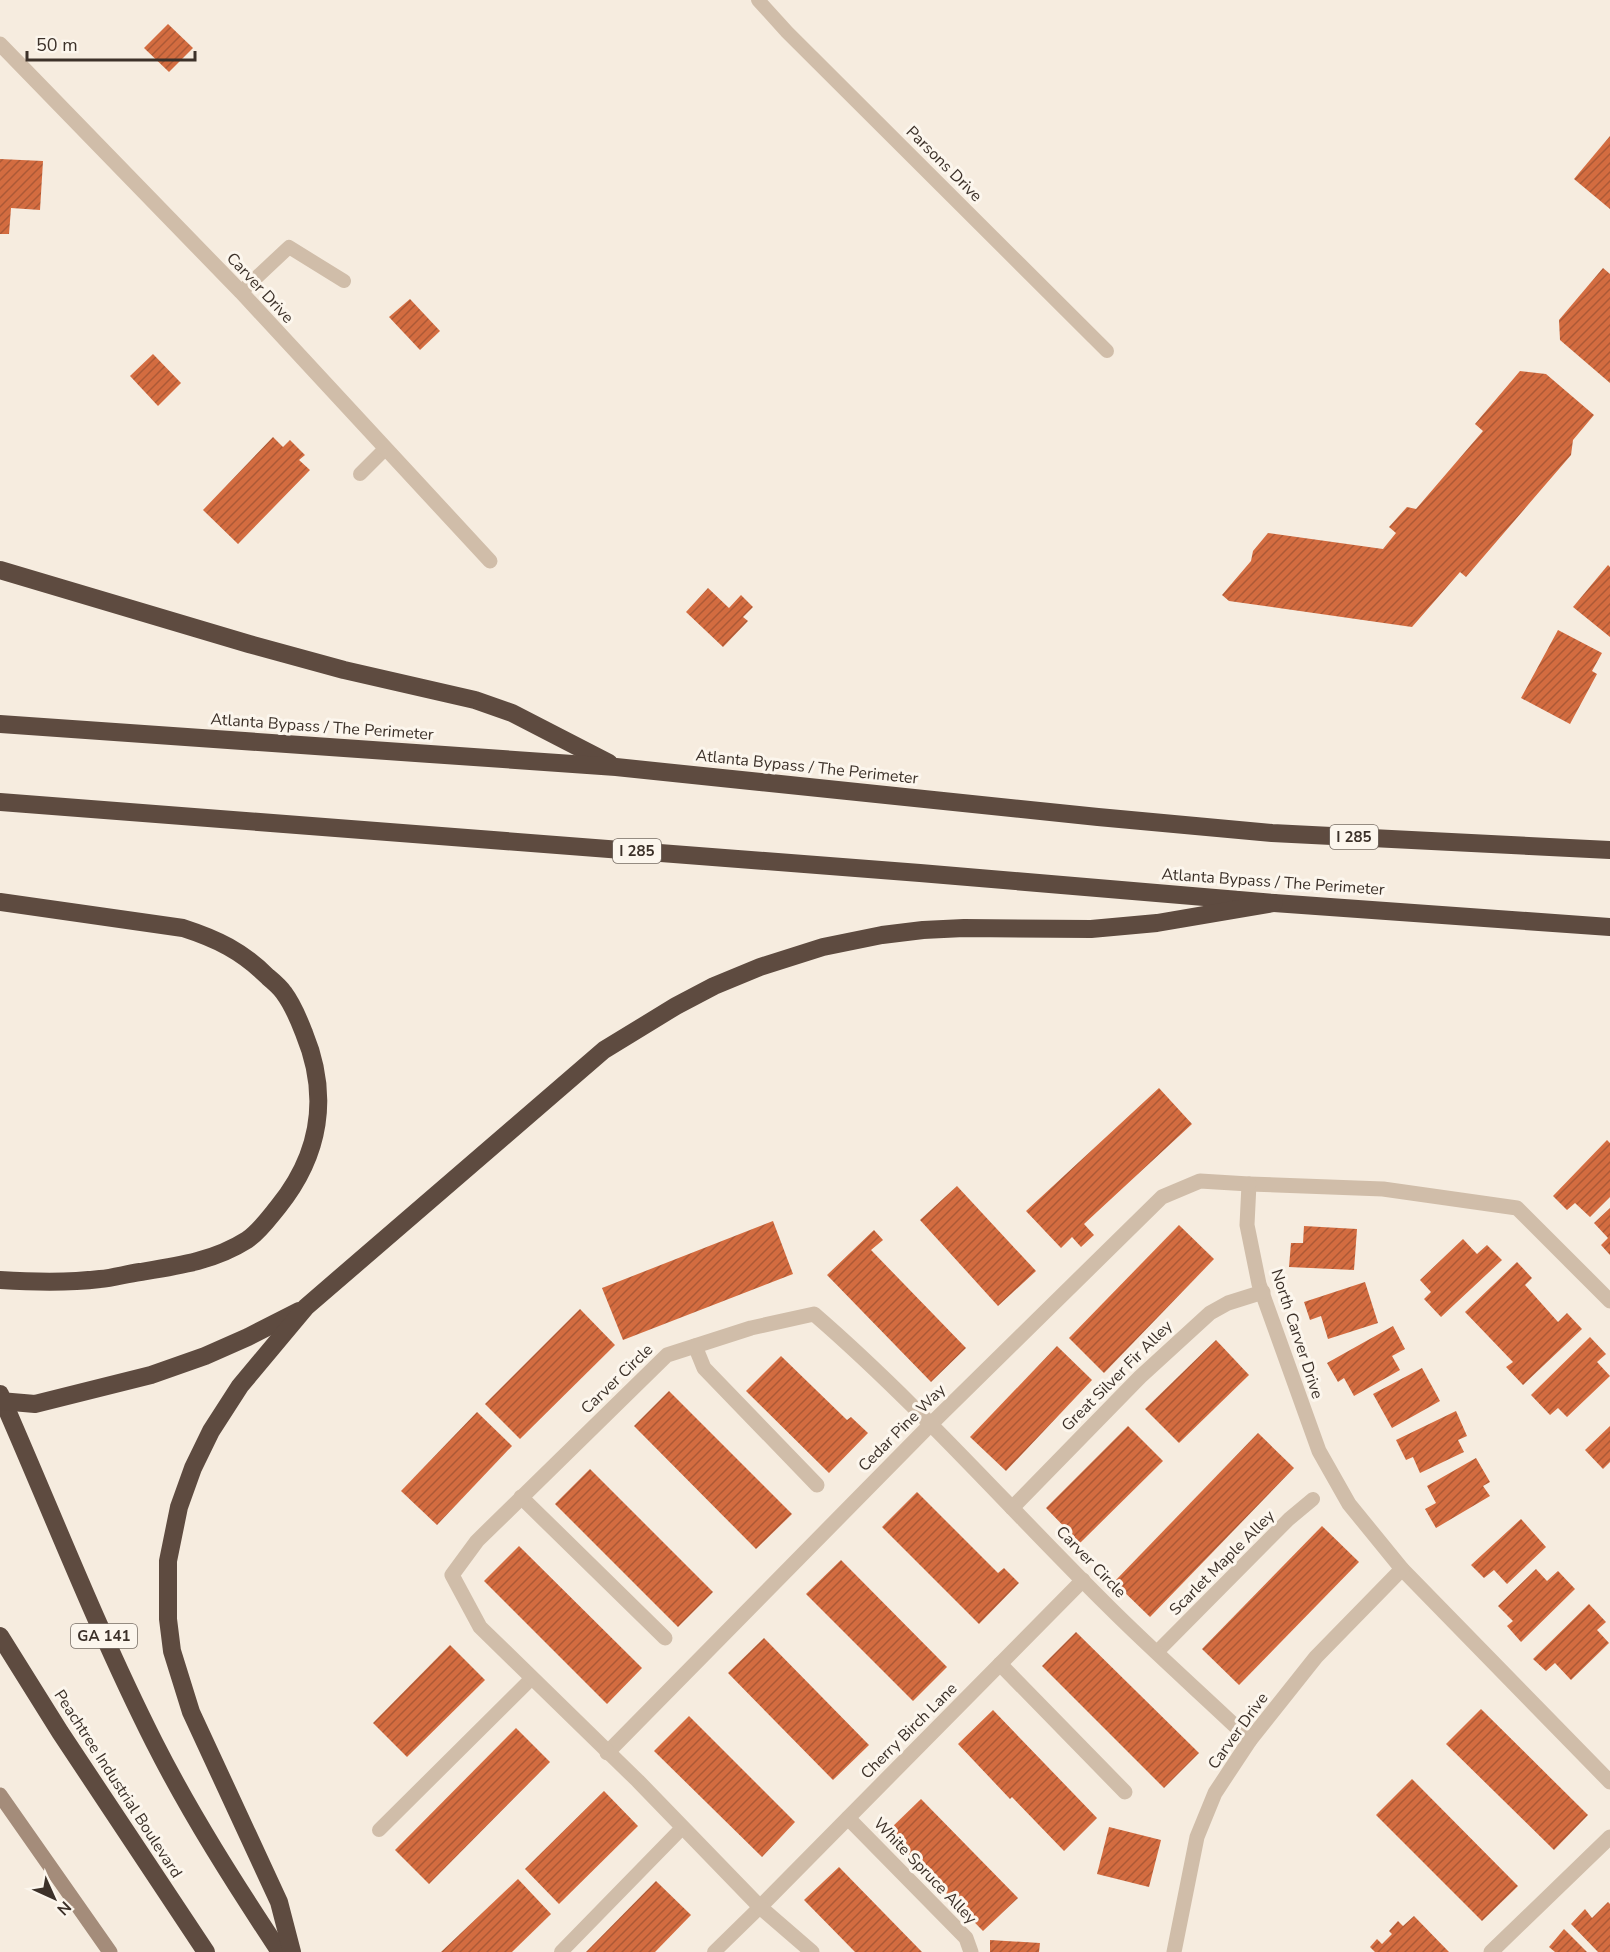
<svg xmlns="http://www.w3.org/2000/svg" width="1610" height="1952" viewBox="0 0 1610 1952" font-family="'Nunito Sans',sans-serif">
  <style>
    .building { fill: url(#building-hatch) }
    .lines { fill: none; stroke-linecap: round; stroke-linejoin: round }
    .lane { stroke: #d0bda9; stroke-width: 14 }
    .street { stroke: #d0bda9; stroke-width: 15 }
    .secondary { stroke: #a48c7a; stroke-width: 15 }
    .highway { stroke: #5e4b40; stroke-width: 18 }
    .labels { text-anchor: middle; dominant-baseline: central; stroke-width: 6; stroke-linejoin: round; paint-order: stroke }
    .shield { fill: #fcf6ed; stroke: #766c64; stroke-width: 1.5 }
    .shield-label { font-size: 15px; font-weight: bold; fill: #3c3129 }
    .street-label { font-size: 16px; fill: #3c3129; stroke: #fcf6ed }
  </style>
  <defs>
    <pattern id="building-hatch" width="6" height="6" patternUnits="userSpaceOnUse" patternTransform="scale(1.5)"><rect width="6" height="6" fill="#d36c40"/><path d="M-1 1l2-2M0 6l6-6M5 7l2-2" fill="none" stroke="#ac5936"/></pattern>
  </defs>
  <rect width="100%" height="100%" fill="#f6ecdf"/>
  <g class="building">
    <path d="M168,24l25,24 -24,24 -25,-24z"/>
    <path d="M1610,136v73l-36,-30z"/>
    <path d="M0,159l43,2 -3,49 -29,-2 -2,26h-9z"/>
    <path d="M1603,268l7,6v109l-50,-43 -1,-20z"/>
    <path d="M410,299l30,32 -20,19 -31,-33z"/>
    <path d="M153,354l28,29 -23,23 -28,-30z"/>
    <path d="M1520,371l26,3 48,41 -21,25 -2,15 -105,122 -6,-5 -48,55 -183,-26 -7,-6 29,-34 2,-10 15,-18 115,16 13,-16 -7,-6 18,-20 9,2 67,-78 -8,-7z"/>
    <path d="M273,437l10,10 7,-7 15,15 -6,5 11,10 -72,74 -35,-34z"/>
    <path d="M1608,565l2,2v70l-37,-30z"/>
    <path d="M708,588l21,20 12,-13 12,12 -10,10 5,4 -25,26 -37,-35z"/>
    <path d="M1558,630l44,23 -10,18 5,3 -27,50 -49,-26z"/>
    <path d="M1159,1088l33,36 -108,100 10,11 -13,12 -9,-10 -11,11 -35,-37z"/>
    <path d="M1607,1140l3,3v54l-20,20 -15,-14 -8,7 -14,-14z"/>
    <path d="M957,1186l79,85 -38,35 -78,-86z"/>
    <path d="M1610,1208v47l-9,-10 7,-7 -14,-15z"/>
    <path d="M773,1221l20,53 -170,66 -21,-52z"/>
    <path d="M1179,1225l35,34 -110,114 -35,-35z"/>
    <path d="M1304,1226l53,3 -3,41 -65,-3 2,-24h12z"/>
    <path d="M874,1230l9,10 -12,10 95,98 -35,34 -104,-107z"/>
    <path d="M1463,1239l14,15 10,-9 15,15 -61,57 -17,-18 7,-7 -11,-12z"/>
    <path d="M1517,1262l15,16 -7,7 33,37 9,-9 15,16 -59,56 -17,-18 7,-5 -48,-50z"/>
    <path d="M1365,1282l13,41 -50,16 -7,-23 -11,4 -6,-18z"/>
    <path d="M580,1309l35,36 -95,94 -35,-35z"/>
    <path d="M1393,1326l12,23 -13,7 8,14 -46,26 -10,-18 -6,4 -11,-19z"/>
    <path d="M1590,1337l16,17 -9,8 13,14 -43,41 -9,-9 -8,7 -19,-20z"/>
    <path d="M1216,1340l33,35 -70,68 -34,-34z"/>
    <path d="M1057,1346l35,34 -86,91 -36,-34z"/>
    <path d="M781,1356l66,64 4,-3 17,16 -39,40 -83,-82z"/>
    <path d="M1422,1368l18,33 -48,27 -19,-34z"/>
    <path d="M669,1391l123,123 -36,35 -122,-123z"/>
    <path d="M1456,1411l11,25 -9,4 6,12 -44,21 -7,-16 -7,3 -10,-20z"/>
    <path d="M477,1412l35,34 -75,79 -36,-34z"/>
    <path d="M1128,1426l35,35 -83,82 -34,-35z"/>
    <path d="M1610,1426v36l-7,7 -18,-19z"/>
    <path d="M1258,1433l36,35 -144,149 -36,-35z"/>
    <path d="M1476,1458l14,24 -7,4 7,10 -54,32 -11,-19 11,-6 -9,-17z"/>
    <path d="M590,1469l123,123 -35,35 -123,-123z"/>
    <path d="M917,1492l81,81 6,-5 15,15 -40,41 -97,-97z"/>
    <path d="M1521,1519l25,28 -39,37 -13,-14 -10,8 -13,-13z"/>
    <path d="M1322,1526l37,36 -120,123 -37,-36z"/>
    <path d="M519,1546l123,122 -35,36 -123,-123z"/>
    <path d="M841,1560l106,107 -34,34 -107,-107z"/>
    <path d="M1536,1569l11,12 11,-10 17,18 -54,53 -14,-16 6,-5 -15,-15z"/>
    <path d="M1589,1604l17,18 -9,8 12,13 -38,37 -16,-17 -9,8 -13,-12z"/>
    <path d="M1076,1632l123,121 -35,35 -122,-122z"/>
    <path d="M764,1638l105,107 -36,35 -105,-107z"/>
    <path d="M450,1645l35,35 -78,77 -34,-34z"/>
    <path d="M1481,1709l107,106 -34,35 -108,-106z"/>
    <path d="M993,1710l104,108 -33,33 -52,-54 -2,2 -52,-55z"/>
    <path d="M689,1716l106,106 -33,35 -108,-106z"/>
    <path d="M516,1728l34,34 -121,122 -34,-34z"/>
    <path d="M1412,1779l106,107 -36,35 -106,-106z"/>
    <path d="M604,1791l34,35 -79,78 -34,-35z"/>
    <path d="M921,1799l97,99 -35,33 -96,-99z"/>
    <path d="M1109,1827l52,13 -12,47 -52,-13z"/>
    <path d="M839,1867l83,85h-67l-51,-52z"/>
    <path d="M518,1879l33,35 -39,38h-71z"/>
    <path d="M656,1881l35,34 -36,37h-69z"/>
    <path d="M1608,1902l2,2v48h-12l-27,-28 14,-15 7,9z"/>
    <path d="M1414,1916l35,36h-74l-5,-5 7,-8 5,5 10,-10 -3,-3 9,-10 5,5z"/>
    <path d="M1564,1929l23,23h-32l-6,-5z"/>
    <path d="M990,1940l50,3 -1,9h-49z"/>
  </g>
  <g class="lines">
    <g class="lane">
      <path d="M758,0l29,32 320,319"/>
      <path d="M241,292l48,-45 55,34"/>
      <path d="M360,474l25,-25"/>
      <path d="M1157,1652l132,-133 24,-20"/>
      <path d="M379,1830l153,-152"/>
      <path d="M561,1952l121,-124"/>
      <path d="M714,1952l46,-45"/>
    </g>
    <g class="street">
      <path d="M0,44l241,248 249,269"/>
      <path d="M1610,1301l-93,-93 -134,-19 -134,-5 -2,41 12,59 60,167 30,53 53,65 208,213"/>
      <path d="M695,1346l9,22 113,117"/>
      <path d="M521,1497l144,141"/>
      <path d="M1012,1508l128,-131 70,-64 18,-10 35,-11"/>
      <path d="M1000,1664l125,128"/>
      <path d="M607,1753l323,-328 232,-228 38,-16 49,3"/>
      <path d="M848,1818l118,120 5,14"/>
      <path d="M760,1907l323,-327"/>
      <path d="M812,1952l-52,-45 -122,-126 -158,-154 -28,-52 25,-34 190,-186 84,-27 63,-14c104,90 196,195 294,292 46,46 95,89 142,134"/>
      <path d="M1174,1952l23,-115 18,-44 35,-53 66,-83 86,-88"/>
      <path d="M1491,1952l119,-115"/>
    </g>
    <path class="secondary" d="M0,1795l110,157"/>
    <g class="highway">
      <path d="M0,570l249,74 95,26 131,30 37,13 97,50"/>
      <path d="M0,724l616,43 482,50 174,16 338,17"/>
      <path d="M0,802l920,71 354,30 336,24"/>
      <path d="M0,902l183,26c34,11 59,23 85,49 6,5 12,10 16,16 9,12 15,27 20,40 26,63 16,122 -26,174 -9,11 -19,25 -31,33 -33,21 -69,26 -107,32 -14,2 -27,6 -40,7 -33,4 -67,3 -100,1"/>
      <path d="M0,1394c51,116 97,235 154,348 37,73 81,142 126,210"/>
      <path d="M0,1401l35,3 116,-29 54,-19 43,-19 51,-26"/>
      <path d="M0,1636l60,96 146,220"/>
      <path d="M292,1952l-13,-50 -88,-190 -19,-61 -4,-32v-58l11,-54 14,-39 18,-37 29,-45 66,-79 298,-257 72,-44 38,-20 46,-19 63,-20 59,-12 41,-5 41,-2 127,1 66,-6 117,-20"/>
    </g>
  </g>
  <g class="labels">
    <g class="shield">
      <rect x="1330" y="825" width="48" height="24" rx="4.5"/>
      <rect x="613" y="839" width="48" height="24" rx="4.5"/>
      <rect x="71" y="1624" width="66" height="24" rx="4.5"/>
    </g>
    <g class="shield-label">
      <text x="1354" y="837">I 285</text>
      <text x="637" y="851">I 285</text>
      <text x="104" y="1636">GA 141</text>
    </g>
    <g class="street-label">
      <text transform="translate(944 164) rotate(45)">Parsons Drive</text>
      <text transform="translate(260 288) rotate(47)">Carver Drive</text>
      <text transform="translate(322 727) rotate(4)">Atlanta Bypass / The Perimeter</text>
      <text transform="translate(807 767) rotate(6)">Atlanta Bypass / The Perimeter</text>
      <text transform="translate(1273 882) rotate(4)">Atlanta Bypass / The Perimeter</text>
      <text transform="translate(1297 1334) rotate(72)">North Carver Drive</text>
      <text transform="translate(1117 1376) rotate(-45)">Great Silver Fir Alley</text>
      <text transform="translate(617 1379) rotate(-44)">Carver Circle</text>
      <text transform="translate(902 1428) rotate(-45)">Cedar Pine Way</text>
      <text transform="translate(1091 1562) rotate(46)">Carver Circle</text>
      <text transform="translate(1222 1563) rotate(-45)">Scarlet Maple Alley</text>
      <text transform="translate(909 1731) rotate(-45)">Cherry Birch Lane</text>
      <text transform="translate(1238 1731) rotate(-54)">Carver Drive</text>
      <text transform="translate(118 1784) rotate(57)">Peachtree Industrial Boulevard</text>
      <text transform="translate(925 1871) rotate(46)">White Spruce Alley</text>
    </g>
  </g>
  <g transform="translate(54 1898) rotate(135)" stroke="#fcf6ed" stroke-width="4.5" paint-order="stroke">
  <path d="M0-4.5L10 22L0 15L-10 22Z" fill="#3c3129"/>
  <text y="-9" font-size="16" font-weight="bold" text-anchor="middle" fill="#3c3129">N</text>
  </g>
  <path d="M27 51v9h168v-9" fill="none" stroke="#3c3129" stroke-width="3"/>
  <text x="36" y="51" font-size="18" fill="#3c3129" stroke="#fcf6ed" stroke-width="4.5" paint-order="stroke">50 m</text>
</svg>
